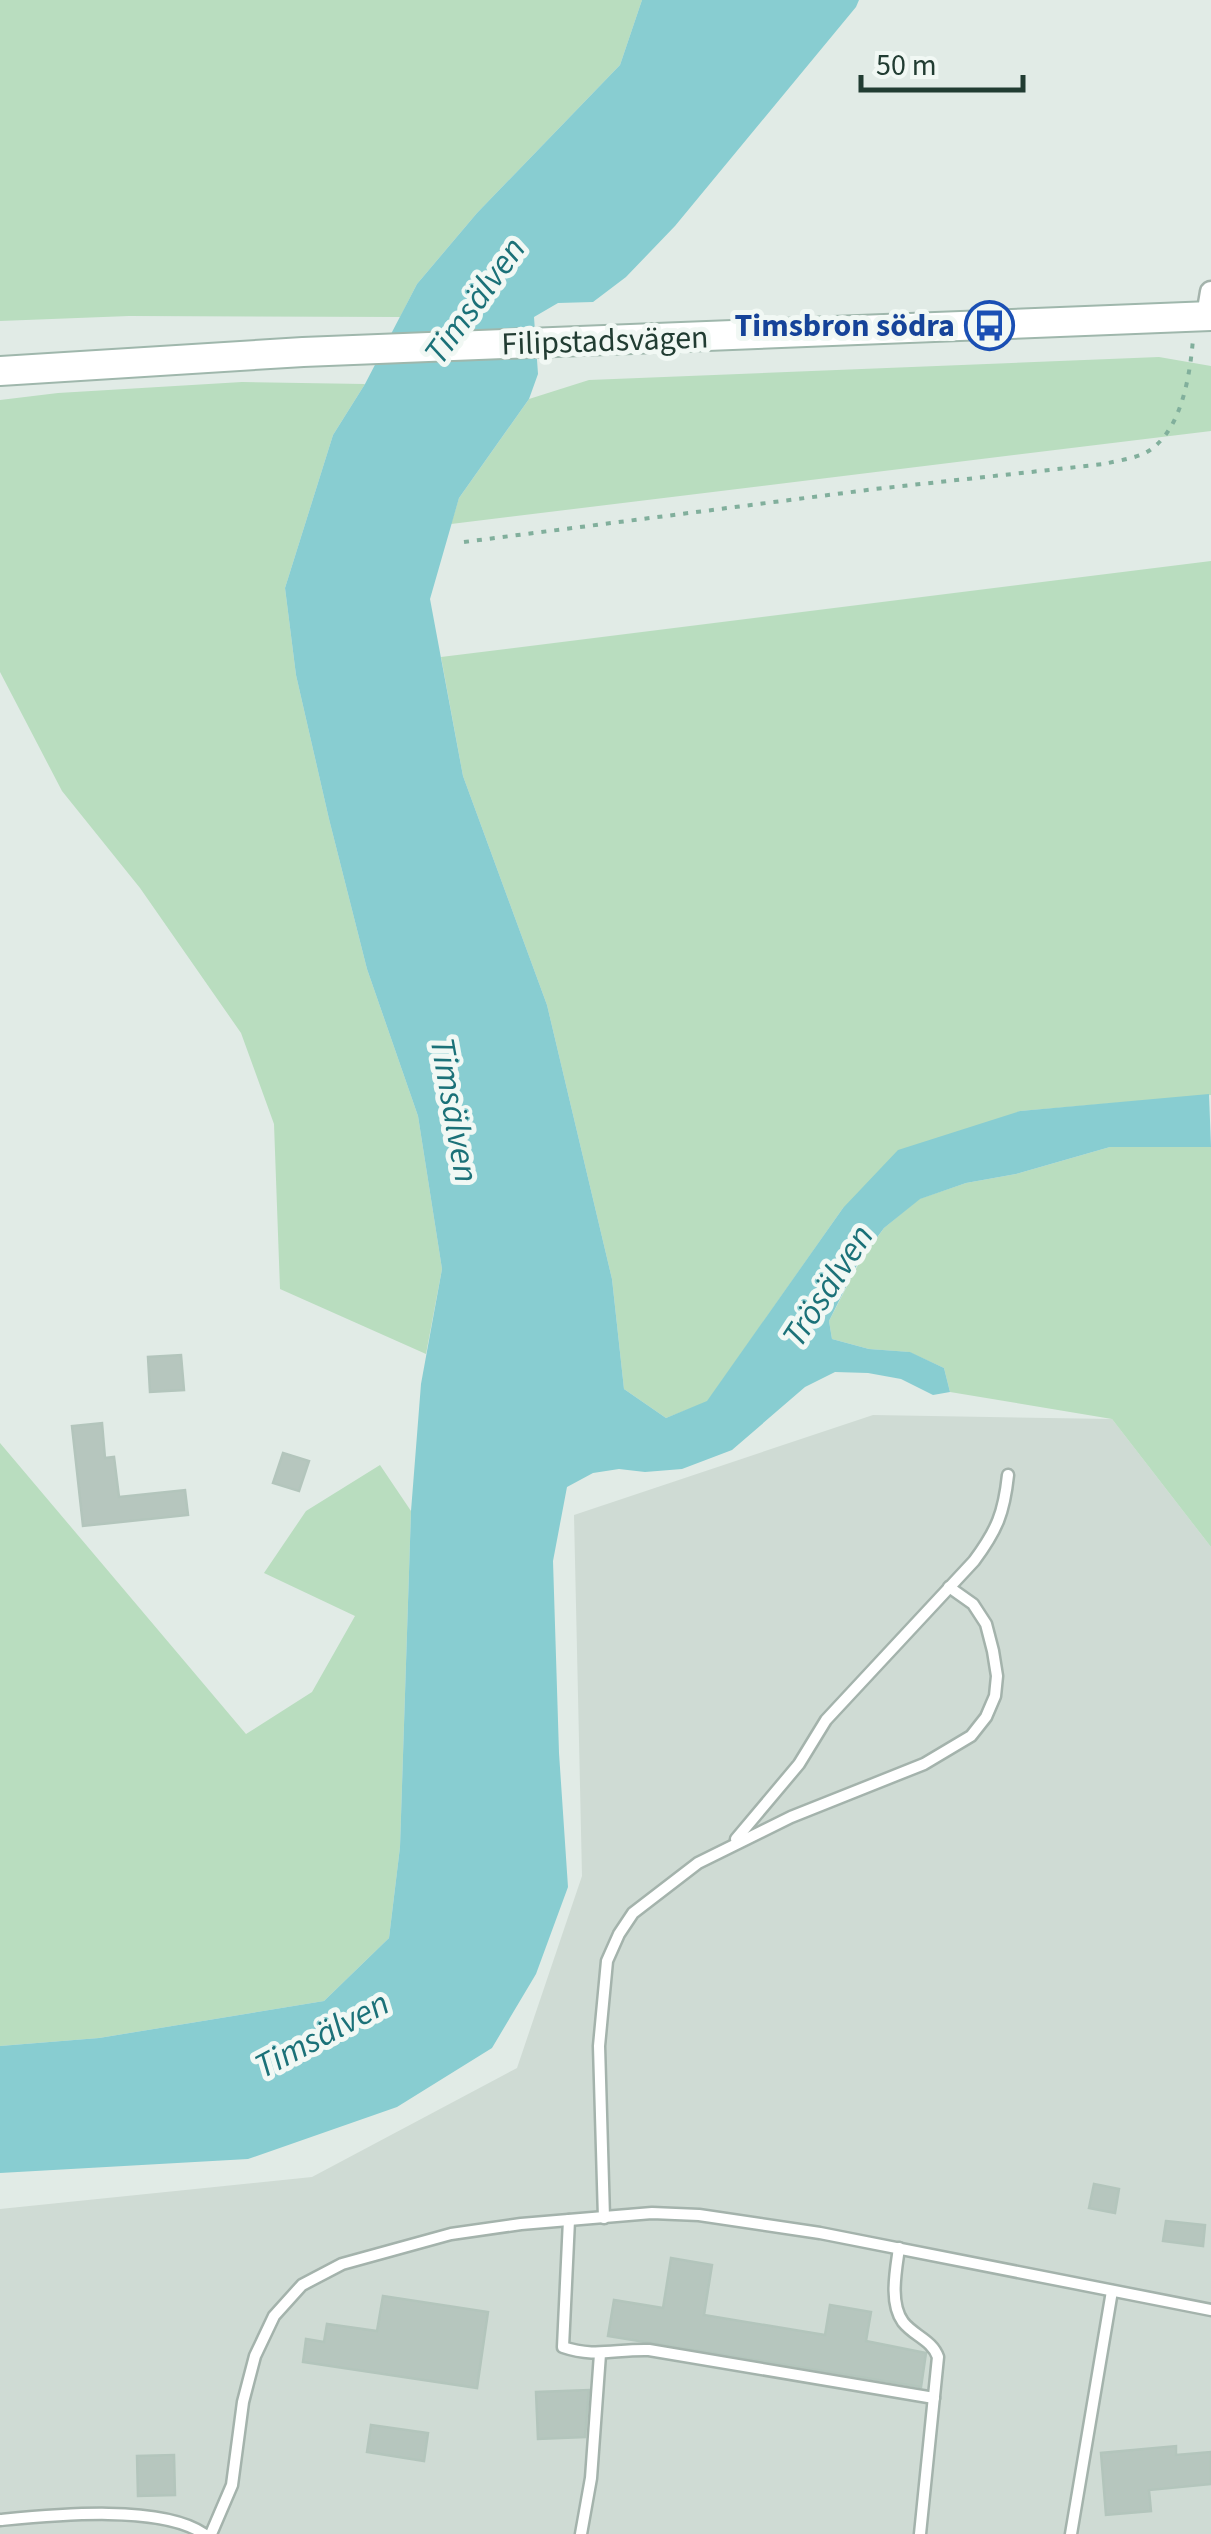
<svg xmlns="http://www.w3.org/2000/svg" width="1211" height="2534" viewBox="0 0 1211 2534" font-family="'Source Sans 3',sans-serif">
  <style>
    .built { fill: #cfdbd4 }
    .green { fill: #b9ddbf }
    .water { fill: #88cdd1 }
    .building { fill: #b6c6be; stroke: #b3c5bc; stroke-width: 2.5 }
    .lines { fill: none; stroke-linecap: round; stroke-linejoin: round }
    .lane-casing { stroke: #a4b3ac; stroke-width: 15 }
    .street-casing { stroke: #a4b3ac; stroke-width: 25 }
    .secondary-casing { stroke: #9fb7ac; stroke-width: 32 }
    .path { stroke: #81af9c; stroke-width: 4; stroke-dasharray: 5 8; stroke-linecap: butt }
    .lane { stroke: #fff; stroke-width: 10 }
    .street { stroke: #fff; stroke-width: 20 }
    .secondary { stroke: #fff; stroke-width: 28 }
    .labels { text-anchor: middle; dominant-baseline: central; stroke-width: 10; stroke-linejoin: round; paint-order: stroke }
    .transit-label { font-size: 32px; font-weight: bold; fill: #164399; stroke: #f1f8f4; text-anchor: end }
    .street-label { font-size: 32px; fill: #213c32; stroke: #f1f8f4 }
    .water-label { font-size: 35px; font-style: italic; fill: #1b7178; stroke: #f1f8f4 }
  </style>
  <rect width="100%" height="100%" fill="#e1ebe6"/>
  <path class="built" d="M873,1415l239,4 99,128v987h-1211v-325l312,-32 205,-109 65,-192 -8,-361z"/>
  <g class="green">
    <path d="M0,0h642l-22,65 -143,148 -60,71 -17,33 -271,-1 -129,5z"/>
    <path d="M1159,357l52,9v65l-760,93 8,-26 70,-99 60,-19z"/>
    <path d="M242,382l123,2 -32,51 -48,153 11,87 33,144 38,150 51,147 24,153 -16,85 -146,-65 -6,-165 -33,-91 -101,-145 -78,-97 -62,-119v-272l58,-7z"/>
    <path d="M1211,561v534l-191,16 -177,97 -136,194 -41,16 -42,-29 -12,-110 -65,-274 -84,-229 -22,-119z"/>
    <path d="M1162,1145l49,2v400l-99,-128 -162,-27 -6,-24 -35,-16 -40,-3 -37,-10 -3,-18 30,-58 25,-35 35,-29 47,-16 50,-9 94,-27z"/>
    <path d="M0,1443l246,291 66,-42 43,-76 -91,-43 42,-62 74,-46 31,46 -11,336 -11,91 -65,63 -225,37 -99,8z"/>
  </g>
  <path class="water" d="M642,0h217l-3,7 -181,219 -49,51 -33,25 -35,1 -24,14 4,57 -9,25 -70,99 -29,101 33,177 84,229 65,274 12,110 42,29 41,-17 136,-193 55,-58 122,-39 189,-17 2,53h-101l-94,27 -50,9 -46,16 -36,29 -26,35 -29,58 3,18 37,10 41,3 34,16 6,24 -17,3 -32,-16 -33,-6 -33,-1 -30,15 -73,63 -50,19 -37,3 -26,-3 -26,4 -26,14 -14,74 6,192 9,134 -32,87 -44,74 -95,59 -149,52 -248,14v-127l99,-8 225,-37 65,-63 11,-91 11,-336 10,-127 21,-115 -24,-153 -51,-147 -38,-150 -33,-144 -11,-87 48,-153 32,-51 52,-100 60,-71 143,-148z"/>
  <g class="building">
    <path d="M181,1355l3,35 -34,2 -2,-35z"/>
    <path d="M102,1423l3,35 9,-1 5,40 66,-7 3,25 -105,11 -11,-100z"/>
    <path d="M283,1453l26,8 -10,30 -26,-8z"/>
    <path d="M1094,2184l25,5 -4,24 -26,-5z"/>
    <path d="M1166,2221l39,4 -2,21 -40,-5z"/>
    <path d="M671,2258l41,7 -8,50 121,20 5,-30 41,7 -5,29 60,12 -5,34 -313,-51 6,-36 49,8z"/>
    <path d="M383,2296l105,16 -11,76 -174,-26 3,-23 18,3 3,-18 50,7z"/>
    <path d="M589,2390l-4,47 -47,2 -2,-47z"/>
    <path d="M371,2425l57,8 -4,28 -57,-9z"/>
    <path d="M1176,2446v9l35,-3v32l-62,6 2,21 -45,4 -5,-62z"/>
    <path d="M174,2455l1,40 -37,1 -1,-40z"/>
  </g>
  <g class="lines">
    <defs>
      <g id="lane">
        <path d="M736,1839l63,-75 27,-44 148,-159c23,-31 30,-48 34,-86"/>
        <path d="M604,2218l-5,-172 8,-85 12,-27 14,-21 65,-50 93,-46 133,-53 47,-28 15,-19 9,-21 2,-20 -4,-25 -7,-27 -13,-20 -24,-17"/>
        <path d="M569,2220l-6,127c32,11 52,2 86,3l285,48"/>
        <path d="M899,2248c-3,22 -10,55 4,74 11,14 29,18 35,35l-18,177"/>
        <path d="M0,2520c53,-5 161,-16 204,14"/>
        <path d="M211,2534l21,-49 11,-83 12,-46 19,-40 28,-31 40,-21 109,-30 70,-10 131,-11 47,2 121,18 391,77"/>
        <path d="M581,2534l10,-56 9,-124"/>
        <path d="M1071,2534l41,-243"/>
      </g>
      <path id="street" d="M1207,316l4,-24"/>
      <path id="secondary" d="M0,371l303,-19 908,-36"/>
    </defs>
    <use href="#lane" class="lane-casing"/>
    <use href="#street" class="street-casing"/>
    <use href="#secondary" class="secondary-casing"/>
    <path class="path" d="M464,542l411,-53 229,-25c12,-3 27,-5 39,-10 38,-18 47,-78 50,-115"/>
    <use href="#lane" class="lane"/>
    <use href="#street" class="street"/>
    <use href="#secondary" class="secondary"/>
  </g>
  <defs>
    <symbol id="bus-ring" viewBox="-11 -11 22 22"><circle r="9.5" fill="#f1f8f4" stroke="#1a4fb4" stroke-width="1.5"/><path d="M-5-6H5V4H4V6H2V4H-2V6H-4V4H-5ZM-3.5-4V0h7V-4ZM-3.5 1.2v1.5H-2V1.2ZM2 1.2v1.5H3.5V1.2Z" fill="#1a4fb4"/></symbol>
  </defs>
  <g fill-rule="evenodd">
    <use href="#bus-ring" x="962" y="298" width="55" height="55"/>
  </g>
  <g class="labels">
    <g class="transit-label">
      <text x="955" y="326">Timsbron södra</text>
    </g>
    <g class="street-label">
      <text transform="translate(605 341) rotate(-2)">Filipstadsvägen</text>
    </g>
    <g class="water-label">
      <text transform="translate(475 301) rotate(-54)">Timsälven</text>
      <text transform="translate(454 1110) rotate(80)">Timsälven</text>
      <text transform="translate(828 1286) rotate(-57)">Trösälven</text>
      <text transform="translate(322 2035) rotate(-28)">Timsälven</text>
    </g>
  </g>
  <path d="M861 75v15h162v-15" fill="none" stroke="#213c32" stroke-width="5"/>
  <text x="876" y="75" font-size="30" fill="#213c32" stroke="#f1f8f4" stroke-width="8" paint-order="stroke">50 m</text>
</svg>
